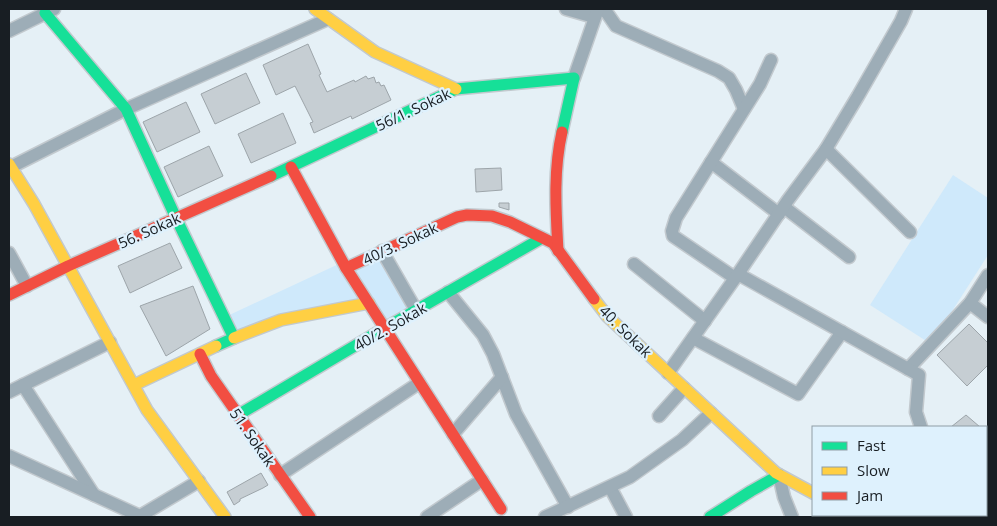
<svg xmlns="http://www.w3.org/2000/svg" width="997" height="526" viewBox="0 0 997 526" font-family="'Open Sans',sans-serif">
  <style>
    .green { fill: #cfe9fb }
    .building { fill: #c6ced3; stroke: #9da5aa }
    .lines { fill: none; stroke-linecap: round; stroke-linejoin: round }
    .street-casing { stroke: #c2c9ce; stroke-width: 15 }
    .fast-casing { stroke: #c2c9ce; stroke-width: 14 }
    .slow-casing { stroke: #c2c9ce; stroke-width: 14 }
    .jam-casing { stroke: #c2c9ce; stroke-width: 14 }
    .street { stroke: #9dadb7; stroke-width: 12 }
    .fast { stroke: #16e098; stroke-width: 11 }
    .slow { stroke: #ffcf43; stroke-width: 11 }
    .jam { stroke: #f24e42; stroke-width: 11 }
    .labels { text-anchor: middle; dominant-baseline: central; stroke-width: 4.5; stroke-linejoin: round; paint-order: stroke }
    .street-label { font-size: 15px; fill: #181e23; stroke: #def1fd }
  </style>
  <rect width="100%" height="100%" fill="#e5f0f6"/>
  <g class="green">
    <path d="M953,175l35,23v57l-57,89 -61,-39z"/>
    <path d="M382,251l34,59 -31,18 -17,-25 -134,35 -9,-21 118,-55z"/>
  </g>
  <g class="building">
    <path d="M308,44l13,30 -2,1 8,17 27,-12 1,2 11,-6 2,3 6,-2 2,6 3,-1 2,4 3,-1 7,15 -39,19 -1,-3 -37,17 -4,-10 3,-1 -18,-36 -19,9 -13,-30z"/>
    <path d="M246,73l14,30 -45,21 -14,-30z"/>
    <path d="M186,102l14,30 -43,20 -14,-30z"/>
    <path d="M283,113l13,30 -45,20 -13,-29z"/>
    <path d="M209,146l14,30 -45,21 -14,-30z"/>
    <path d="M501,168l1,22 -26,2 -1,-23z"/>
    <path d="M499,203h10v7l-10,-3z"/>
    <path d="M170,243l12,25 -52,25 -12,-27z"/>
    <path d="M193,286l17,43 -44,27 -26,-50z"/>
    <path d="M969,324l19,19v22l-21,21 -30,-31z"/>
    <path d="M966,415l14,12h-29z"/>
    <path d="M261,473l7,12 -5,3 -23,11v2l-6,4 -7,-13z"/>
  </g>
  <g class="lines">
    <defs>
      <g id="street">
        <path d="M566,9l28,8"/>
        <path d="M602,9l5,4 9,13 102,45 11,7 7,12 8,19"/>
        <path d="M9,31l45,-22"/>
        <path d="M574,78l24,-69"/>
        <path d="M826,149l32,-53 43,-75 5,-12"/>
        <path d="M711,162l68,52"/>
        <path d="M9,168l117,-59 202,-90"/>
        <path d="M784,207l65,50"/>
        <path d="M382,251l34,59"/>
        <path d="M9,253l18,33"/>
        <path d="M634,264l71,57"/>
        <path d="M738,274l50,-74 38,-51 84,83"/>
        <path d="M735,278l-62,-42 -1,-5 4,-13 84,-134 11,-24"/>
        <path d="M448,292l35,43 10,19 23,60 52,93"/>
        <path d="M970,303l18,14"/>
        <path d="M693,338l105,56 44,-62"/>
        <path d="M908,369l62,-66 18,-28"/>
        <path d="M668,373l70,-99 181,101 -3,37 5,15"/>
        <path d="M23,385l71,110"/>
        <path d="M9,392l101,-50"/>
        <path d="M659,416l25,-28"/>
        <path d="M453,434l49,-57"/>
        <path d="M9,456l131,60 59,-35"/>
        <path d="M280,475l139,-92"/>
        <path d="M779,475l5,22 8,20"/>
        <path d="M986,475l2,2"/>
        <path d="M610,487l16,30"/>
        <path d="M427,517l55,-37"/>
        <path d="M545,517l85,-40 52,-37 29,-27"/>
        <path d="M914,517l1,-2"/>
      </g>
      <g id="fast">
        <path d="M45,13l81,96 50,109 58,120 -18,8"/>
        <path d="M271,176l185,-87 118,-11 -12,54"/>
        <path d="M238,415l147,-87 157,-90"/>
        <path d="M854,515l4,2"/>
        <path d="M710,517l41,-26 28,-16"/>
      </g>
      <g id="slow">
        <path d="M315,9l60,43 81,37"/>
        <path d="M9,164l25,40 113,206 78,107"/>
        <path d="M594,299l13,17 169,157 37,20"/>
        <path d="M234,338l47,-18 88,-17"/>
        <path d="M134,385l82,-39"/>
      </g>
      <g id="jam">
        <path d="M291,167l55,101 111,-51 10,-2 25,1 18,6 43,21 41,56"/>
        <path d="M558,251c-2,-39 -5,-80 4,-119"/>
        <path d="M346,268l155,241"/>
        <path d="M9,295l59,-29 203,-90"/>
        <path d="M200,354l11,22 99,141"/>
      </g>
    </defs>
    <use href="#street" class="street-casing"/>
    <use href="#fast" class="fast-casing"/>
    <use href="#slow" class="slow-casing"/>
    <use href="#jam" class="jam-casing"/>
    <use href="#street" class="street"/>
    <use href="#fast" class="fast"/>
    <use href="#slow" class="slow"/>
    <use href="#jam" class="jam"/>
  </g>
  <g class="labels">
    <g class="street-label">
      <text transform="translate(413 109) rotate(-25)">56/1. Sokak</text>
      <text transform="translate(149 230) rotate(-24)">56. Sokak</text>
      <text transform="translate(400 243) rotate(-25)">40/3. Sokak</text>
      <text transform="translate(390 326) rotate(-30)">40/2. Sokak</text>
      <text transform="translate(626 331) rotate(45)">40. Sokak</text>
      <text transform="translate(253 437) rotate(55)">51. Sokak</text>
    </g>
  </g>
  <rect width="997" height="526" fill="none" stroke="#181e23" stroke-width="20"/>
  <rect x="812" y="426" width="175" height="90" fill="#def1fd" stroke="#8f9da6"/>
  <rect x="822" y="442" width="25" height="8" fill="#16e098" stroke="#8f9da6"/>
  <text x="857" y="451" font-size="15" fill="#181e23">Fast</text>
  <rect x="822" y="467" width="25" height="8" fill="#ffcf43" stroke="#8f9da6"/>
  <text x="857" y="476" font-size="15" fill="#181e23">Slow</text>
  <rect x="822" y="492" width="25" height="8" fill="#f24e42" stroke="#8f9da6"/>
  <text x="857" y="501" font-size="15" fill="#181e23">Jam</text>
</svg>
